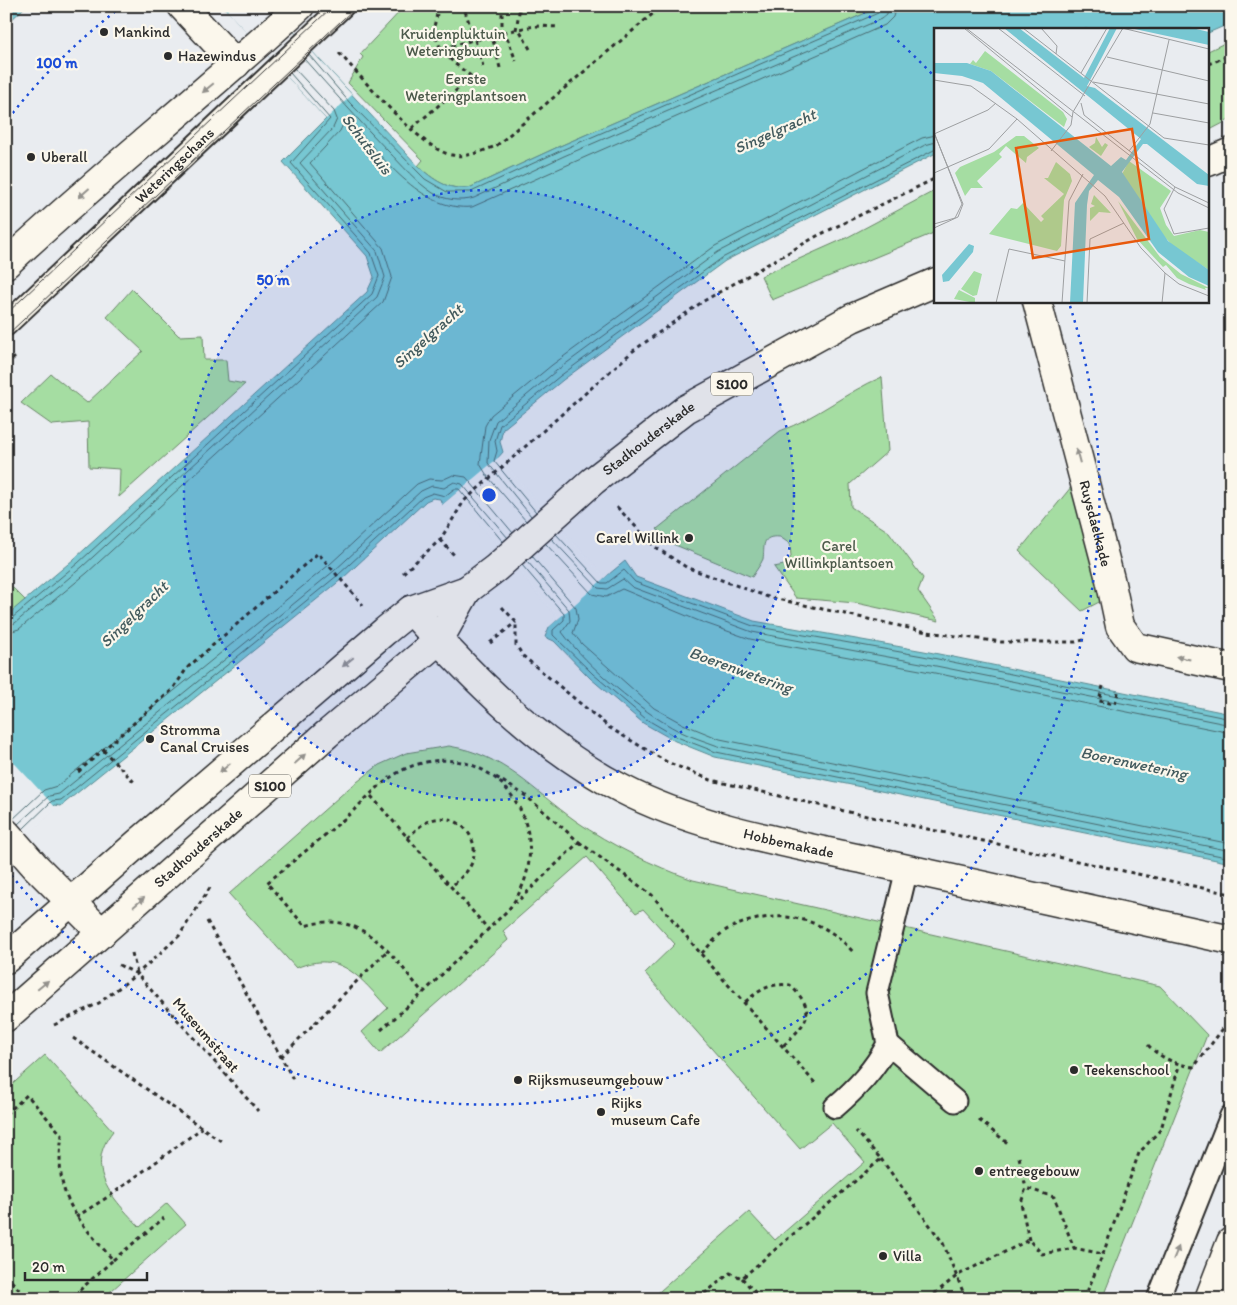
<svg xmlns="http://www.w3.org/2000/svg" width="1237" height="1305" viewBox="0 0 1237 1305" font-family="Itim,sans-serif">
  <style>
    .green { fill: #a5dda2; stroke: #688466 }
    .water { fill: #77c7d2; stroke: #59898f }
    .pier { fill: #e9ecf0 }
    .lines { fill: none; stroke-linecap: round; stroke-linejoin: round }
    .shore { stroke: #49696e; stroke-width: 1 }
    .service-casing { stroke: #2b2b2b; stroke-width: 25 }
    .minor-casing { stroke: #2b2b2b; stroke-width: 31 }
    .secondary-casing { stroke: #2b2b2b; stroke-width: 31 }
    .primary-casing { stroke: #2b2b2b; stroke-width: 31 }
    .path { stroke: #2b2b2b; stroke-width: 3; stroke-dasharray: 4 4; stroke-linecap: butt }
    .service { stroke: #fbf7ec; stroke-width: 21 }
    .minor { stroke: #fbf7ec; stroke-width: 28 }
    .secondary { stroke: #fbf7ec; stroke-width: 28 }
    .primary { stroke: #fbf7ec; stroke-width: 28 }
    .tram { stroke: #2b2b2b; stroke-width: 1 }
    .oneway { fill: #93918c }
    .ring { fill: none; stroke: #1d4ed8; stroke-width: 2.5; stroke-dasharray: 2.5 5 }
    .poi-dot { fill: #2b2b2b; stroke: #fbf7ec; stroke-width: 2 }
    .labels { text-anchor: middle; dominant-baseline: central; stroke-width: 4.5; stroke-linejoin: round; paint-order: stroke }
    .shield { fill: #fbf7ec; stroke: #696865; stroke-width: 1 }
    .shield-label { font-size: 14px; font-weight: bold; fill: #2b2b2b }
    .poi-label { font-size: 15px; fill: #2b2b2b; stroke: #fbf7ec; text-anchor: start }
    .park-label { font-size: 15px; fill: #4a5849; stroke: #fbf7ec }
    .street-label { font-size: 15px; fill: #2b2b2b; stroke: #fbf7ec }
    .water-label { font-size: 16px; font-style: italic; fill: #425a5d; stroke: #fbf7ec }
    .inset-road { fill: none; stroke: #9d9fa1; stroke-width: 1 }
    .view { fill: #e8590c; fill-opacity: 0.15; stroke: #e8590c; stroke-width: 2.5 }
    .inset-edge { fill: none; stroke: #2b2b2b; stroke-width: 2.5 }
    .centre { fill: #1d4ed8; stroke: #fbf7ec; stroke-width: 2.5 }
    .ring-label { font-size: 15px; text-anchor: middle; font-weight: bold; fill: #1d4ed8; stroke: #fbf7ec; stroke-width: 4.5; stroke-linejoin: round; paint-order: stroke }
  </style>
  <rect width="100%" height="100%" fill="#e9ecf0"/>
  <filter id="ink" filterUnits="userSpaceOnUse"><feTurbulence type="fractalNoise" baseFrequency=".02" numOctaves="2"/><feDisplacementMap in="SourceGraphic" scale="10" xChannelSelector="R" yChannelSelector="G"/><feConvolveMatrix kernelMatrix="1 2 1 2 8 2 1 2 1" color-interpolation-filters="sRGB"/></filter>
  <g filter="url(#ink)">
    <g class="green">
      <path d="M405,6h477l-322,140 -91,42c-22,2 -35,-8 -51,-22l5,-6 -75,-77 15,-26 -3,-3z"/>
      <path d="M1231,40v79l-23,12v-80z"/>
      <path d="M936,190v42l-164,68 -11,-24 85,-38z"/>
      <path d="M132,289l47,47 24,-1 1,25h22l2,21 17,3 -126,113 1,-28 -31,-2 -1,-45 -36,3 -31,-22 30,-29 36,29 56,-52 -36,-34z"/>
      <path d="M882,377l6,74 -38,33 1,23 38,25 34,46 -5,13 21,30 -83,-18 -60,-5 -22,-31 10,-2 7,-8 -1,-13 -10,-7c-20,-2 -15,10 -17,22 -2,5 -8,13 -11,18l-84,-35 -11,-13 123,-98c36,-13 66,-39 102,-54z"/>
      <path d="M1076,481l27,119 -21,11 -63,-60z"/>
      <path d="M6,581l19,19 -19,17z"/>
      <path d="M449,746c56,9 83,44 127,75 36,25 76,44 117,59l467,106 47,49 -105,264h-451l98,-87 26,28 90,-78 -33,-39 -32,26 -155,-176 30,-29 -32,-35 -7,4 -49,-56 -84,74 5,9 -128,113 -18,-21 26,-24c-28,-30 -47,-59 -92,-40l-67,-74 119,-105 31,-24 27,-12z"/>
      <path d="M45,1055l68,76c-30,38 0,68 27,96l27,-24 19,21 -84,75h-96v-209z"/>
    </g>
    <g class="water">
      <path d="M6,6h20l-20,19z"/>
      <path d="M223,6h47l148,160c16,14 29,24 51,22l91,-42 322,-140h349v17l-23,10v-4h-272v124l-211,108 -162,119 -60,49 -3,13 3,10 -5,6 105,121 22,-18 11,16 118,44 170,30 307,63v149l-516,-106 -40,-16 -32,-18 -53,-45 -36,-37 -9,-4 4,-10 11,-10 -103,-124 -15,12 -2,-6 -7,-1 -7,3 -84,78 -281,227 -6,-1 -49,46v-235l68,-57 293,-267 7,-15 -7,-21 -84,-94 43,-43z"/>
    </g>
    <g class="pier">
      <path d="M232,6h38l82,89 -26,24 -99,-108z"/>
      <path d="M505,452l-4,7 51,60 52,56 5,-4 1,2 -61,54 -2,-2 10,-8 -95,-115 -6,-6 -12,11 -2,-2z"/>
      <path d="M6,754l50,54 -50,46z"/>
    </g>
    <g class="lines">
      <g class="shore">
        <path d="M309,55l41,48 75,76 22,13h24l91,-42 316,-137 4,-7"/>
        <path d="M304,59c28,31 55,62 84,92 14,14 28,31 45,42 12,7 28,9 41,5l90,-42 317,-137 6,-5 1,-8"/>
        <path d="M536,512l-42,-51 3,-10 -2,-10 5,-16 60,-49 162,-118 214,-109"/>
        <path d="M531,516l-43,-53 1,-23 7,-19 60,-50 162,-119 207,-107 11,-3"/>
        <path d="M526,521l-38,-44 -8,-13 5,-38 6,-11 61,-50 163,-119 207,-108 14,-3"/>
        <path d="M556,534l45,49h6l17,-13 11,12 118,44 170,30 308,63"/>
        <path d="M551,538l47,50 9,1 16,-10 9,8 120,45 169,31 310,62"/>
        <path d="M546,544l46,50 14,3 16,-8 77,32 51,18 170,31 311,63"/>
        <path d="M532,556l44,52 2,11 -5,14 9,11 72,64 29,16 37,15 511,105"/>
        <path d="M527,561l42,49 1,11 -8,11c26,35 78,79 117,99 12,6 26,10 39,15l513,105"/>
        <path d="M522,565l42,49v6l-11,10v5l40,39 53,45 31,18 39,15 515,106"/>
        <path d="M6,619l6,-1 66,-55 294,-269 7,-18 -8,-23 -80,-90 39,-44 -40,-46"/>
        <path d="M6,626l9,-3 67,-56 295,-270 8,-20 -8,-26 -77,-88 33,-35 4,-9 -3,-8 -40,-43"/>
        <path d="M6,633l13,-4 68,-56 296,-271 9,-25 -9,-29 -73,-85 30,-32 5,-11h3c33,34 72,92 124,87l413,-182 8,-8 3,-11"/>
        <path d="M12,820l32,-30 13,-4 272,-221 88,-81 12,-5 13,1 11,-5 13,2 47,56"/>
        <path d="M18,824l31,-28 10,-2 275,-223 87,-80 11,-5 12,2 10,-6 8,2 46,54"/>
        <path d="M23,829l29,-28 9,-1 277,-225 85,-78 10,-4 12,3 9,-7h5l44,53"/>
      </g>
      <defs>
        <g id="service">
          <path id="s1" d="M6,325l337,-319"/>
          <path d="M888,1044l67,57"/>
          <path d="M835,1107c22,-19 39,-37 53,-63l-11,-51 30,-124"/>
          <path d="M1158,1299l73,-183"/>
        </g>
        <g id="minor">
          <path d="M182,6l54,58"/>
          <path d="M6,264c95,-89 198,-169 294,-258"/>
          <path id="s2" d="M1037,301l73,278 10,47 15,21 96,21"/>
          <path d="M6,833l29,33 67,67"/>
          <path d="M1209,1299l22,-57"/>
        </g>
        <g id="secondary">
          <path id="s3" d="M411,610c62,68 129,137 211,179 77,40 168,54 253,73 119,26 237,52 356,78"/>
        </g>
        <g id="primary">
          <path d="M1208,162l23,-10"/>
          <path id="s4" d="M6,959l132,-116 247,-212 26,-21 56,-20 29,-22 97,-87 93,-72 166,-91 84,-36"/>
          <path id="s5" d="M6,1017l321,-283 112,-94 28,-50"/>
        </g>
      </defs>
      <use href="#service" class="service-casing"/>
      <use href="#minor" class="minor-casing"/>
      <use href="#secondary" class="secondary-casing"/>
      <use href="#primary" class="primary-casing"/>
      <g class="path">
        <path d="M375,11l5,-5"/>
        <path d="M465,11l10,29 17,-4"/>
        <path d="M437,14l-4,17 8,18 32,-9"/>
        <path d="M515,30l-10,2 11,29"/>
        <path d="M516,30l4,-24"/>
        <path d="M502,33v-27"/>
        <path d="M475,40l8,26"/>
        <path d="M530,49l-11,-20 16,-3 24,1"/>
        <path d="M339,53c23,24 82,97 113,102 15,3 30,-4 44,-9l166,-140"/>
        <path d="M1208,64l23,-9"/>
        <path d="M500,68l-8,-32 10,-3"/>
        <path d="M412,128l60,-51 -18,-14 -13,-14"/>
        <path d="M6,365l9,-8"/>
        <path d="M617,507l38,40 31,20 82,30 159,35 74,10h75l11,-3"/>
        <path d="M440,540l15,16"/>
        <path d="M403,573l37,-33 24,-39 169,-150 69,-49 115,-66 119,-58"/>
        <path d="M502,607l14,15v23l7,11 87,72 57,34 44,18 142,33 378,81"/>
        <path d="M490,643l26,-21"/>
        <path d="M1103,686l-4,15 16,3 4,-15"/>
        <path d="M103,750l33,34"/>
        <path d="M78,772l95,-83 14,-21 131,-115 45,52"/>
        <path d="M496,777l30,19 53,46 -63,61"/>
        <path d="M371,796l118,134"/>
        <path d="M407,838c7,-6 14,-14 22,-17 25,-11 51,13 44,39 -4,12 -14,19 -22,27"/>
        <path d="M579,842l73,53 49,59c8,-8 18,-21 29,-26 45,-20 90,-14 123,24"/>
        <path d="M207,921l87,160"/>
        <path d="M132,953l5,20"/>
        <path d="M701,954l114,129"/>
        <path d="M119,965l18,9 121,137"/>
        <path d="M745,1002c16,-13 25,-19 45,-17 28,28 18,36 -7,61"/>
        <path d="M54,1025l45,-22 38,-29 42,-38 32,-50"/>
        <path d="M381,1030l42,-37 85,-83c56,-69 -5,-173 -93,-145 -29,9 -49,35 -72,55 -25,21 -51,42 -76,63l38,43c58,-18 87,29 118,67"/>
        <path d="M73,1038l151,105"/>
        <path d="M1148,1045c12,13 29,20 46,22l37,-49"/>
        <path d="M281,1057l107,-107"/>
        <path d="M6,1114l21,-19 35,40c-9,62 14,82 51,125l-43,39"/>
        <path d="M979,1120l31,25"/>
        <path d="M1019,1157l7,31"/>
        <path d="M881,1159l62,84 23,56"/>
        <path d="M76,1217l35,-22 91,-67"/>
        <path d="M1029,1240l-8,-37 5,-15 28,9 20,51"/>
        <path d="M113,1260l51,-42"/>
        <path d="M6,1275l21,24"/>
        <path d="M742,1278l19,21"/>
        <path d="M698,1299l32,-26 12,5 139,-119 -25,-28"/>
        <path d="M928,1299l30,-24 71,-35 13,14 32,-6 29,6"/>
        <path d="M1084,1299l19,-45 36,-101 22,-24 18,-63"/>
      </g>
      <use href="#service" class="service"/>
      <use href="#minor" class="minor"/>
      <use href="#secondary" class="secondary"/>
      <use href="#primary" class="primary"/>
      <g class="tram">
        <path d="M6,314l327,-308"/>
        <path d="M6,336l351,-330"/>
      </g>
    </g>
    <defs><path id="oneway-solid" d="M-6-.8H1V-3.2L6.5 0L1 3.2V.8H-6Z" transform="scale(1.25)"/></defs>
    <g class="oneway">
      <use href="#oneway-solid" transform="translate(208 88) rotate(140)"/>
      <use href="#oneway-solid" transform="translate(84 193) rotate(138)"/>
      <use href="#oneway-solid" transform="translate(1078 456) rotate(-105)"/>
      <use href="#oneway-solid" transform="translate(1183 658) rotate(-168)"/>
      <use href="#oneway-solid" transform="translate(348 662) rotate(140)"/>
      <use href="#oneway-solid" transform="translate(300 759) rotate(-42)"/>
      <use href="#oneway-solid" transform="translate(225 768) rotate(139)"/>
      <use href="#oneway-solid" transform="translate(139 902) rotate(-41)"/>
      <use href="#oneway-solid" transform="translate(43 985) rotate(-40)"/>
      <use href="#oneway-solid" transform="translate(1176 1253) rotate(-68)"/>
    </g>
  </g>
  <circle cx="489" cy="495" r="305" fill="#1d4ed8" fill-opacity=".12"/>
  <g class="ring">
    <circle cx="489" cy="495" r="305"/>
    <path d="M8 119A611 611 0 0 1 121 7M857 7A611 611 0 0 1 932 74M1070 306A611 611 0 0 1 8 871"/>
  </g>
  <g class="poi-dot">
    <circle cx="104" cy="32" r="5"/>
    <circle cx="168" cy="56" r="5"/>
    <circle cx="31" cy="157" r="5"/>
    <circle cx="689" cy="538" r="5"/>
    <circle cx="150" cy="739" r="5"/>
    <circle cx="1074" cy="1070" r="5"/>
    <circle cx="518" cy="1080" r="5"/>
    <circle cx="601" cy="1112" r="5"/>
    <circle cx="979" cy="1171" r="5"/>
    <circle cx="883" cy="1256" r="5"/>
  </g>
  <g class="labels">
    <g class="shield">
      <rect x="711" y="372.5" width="42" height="23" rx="4"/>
      <rect x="249" y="774.5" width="42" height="23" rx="4"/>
    </g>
    <g class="shield-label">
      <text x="732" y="384">S100</text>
      <text x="270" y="786">S100</text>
    </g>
    <g class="poi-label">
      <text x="114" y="32">Mankind</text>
      <text x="178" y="56">Hazewindus</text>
      <text x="41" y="157">Uberall</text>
      <text x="679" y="538" text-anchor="end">Carel Willink</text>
      <text x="160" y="730">Stromma<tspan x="160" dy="17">Canal Cruises</tspan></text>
      <text x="1084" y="1070">Teekenschool</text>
      <text x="528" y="1080">Rijksmuseumgebouw</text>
      <text x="611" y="1103">Rijks<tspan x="611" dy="17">museum Cafe</tspan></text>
      <text x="989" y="1171">entreegebouw</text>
      <text x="893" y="1256">Villa</text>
    </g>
    <g class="park-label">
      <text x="453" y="34">Kruidenpluktuin<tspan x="453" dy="17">Weteringbuurt</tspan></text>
      <text x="466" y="79">Eerste<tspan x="466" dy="17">Weteringplantsoen</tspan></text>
      <text x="839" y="546">Carel<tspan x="839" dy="17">Willinkplantsoen</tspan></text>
    </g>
    <g class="street-label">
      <text stroke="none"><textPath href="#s1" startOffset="232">Weteringschans</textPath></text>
      <text stroke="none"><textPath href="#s4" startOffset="831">Stadhouderskade</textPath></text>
      <text stroke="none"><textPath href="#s2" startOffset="230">Ruysdaelkade</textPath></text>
      <text stroke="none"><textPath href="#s3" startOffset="454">Hobbemakade</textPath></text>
      <text stroke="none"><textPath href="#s5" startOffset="256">Stadhouderskade</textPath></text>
      <text transform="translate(206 1035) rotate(49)">Museumstraat</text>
    </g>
    <g class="water-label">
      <text transform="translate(775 131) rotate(-24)">Singelgracht</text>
      <text transform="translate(367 144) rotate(53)">Schutsluis</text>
      <text transform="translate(428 336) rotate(-42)">Singelgracht</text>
      <text transform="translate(134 614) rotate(-44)">Singelgracht</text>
      <text transform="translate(741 670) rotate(20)">Boerenwetering</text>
      <text transform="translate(1134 763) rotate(12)">Boerenwetering</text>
    </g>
  </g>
  <g transform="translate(934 28)">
    <rect width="275" height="275" fill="#e9ecf0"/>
    <path d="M51,23l78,61 4,7 -3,8 -73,-56 -21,-7 3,-4 3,3zM82,108h8l15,12 -12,9 -1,6 -20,-17 -7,8 3,3 -25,24 6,7h-12l-6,8 -10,-23 5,-6 34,-15zM162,109l6,10 3,-4 3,2 -7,11 -12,-9 6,-4zM195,133l42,30 -11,17 6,17 8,11 26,-6 9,2v38l-35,-23 -16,-17 -36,-56zM122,134l14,12 2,7 -8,19 -3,46 -4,5 -68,-17 22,-26 6,1 6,-6 18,19 3,-3 -3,-3 23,-22 -20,-16h4zM160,167l17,18 -12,-1 -9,9v-13l5,-2 -4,-2zM184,173l42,56 21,17 28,14h-4l1,2 -17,-6 -12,-6 -11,-13 -3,2 -26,-28zM40,243l8,3 -5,21 -4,1 -12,-7zM25,262l16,8v5l-21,-4z" fill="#a5dda2"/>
    <path d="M70,0h15l65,50 26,-50h7l-30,58 8,2 114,87v11l-12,-2 -50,-40h-4l-21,28 46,69 41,29v16l-20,-9 -31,-25 -39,-55 -21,-17 -9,11 -2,14 -4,98h-13l5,-100 19,-28 -111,-92 -21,-7 -28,-3v-10h33l24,8 120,95 10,-9 5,3 15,-21zM196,0h62l17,4v13zM35,216l5,2 -1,6 -24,29 -6,1 -1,-7z" fill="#77c7d2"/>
    <path class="inset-road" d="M30,0l108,89M32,0l212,165 31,15M64,0l87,68M89,0l141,110 45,7M107,0l16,18 -1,8M188,0l87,21M173,29l102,24M147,45l26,-45M0,52l37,6 46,33 88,77 36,52 24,25 14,11 30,12M159,54l116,22M147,75l3,12 91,72 34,16M219,85l56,10M0,104l28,72 -7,14 -21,6M0,105l29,71 -5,13 -24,11M0,106l54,-24 8,-7M117,123l20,-26 2,-13 50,-84M195,123l21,-27 19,-84M0,145l55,-24 28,-30M241,159l-11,22 10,25 35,-6M62,275l13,-54 56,12M128,275l7,-102 14,-27M153,275l3,-64 34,-16M228,275l3,-30"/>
    <path class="view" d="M198,101l17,110 -116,19 -17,-110z"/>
    <rect width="275" height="275" class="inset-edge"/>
  </g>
  <circle cx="489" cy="495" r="8" class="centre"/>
  <g class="ring-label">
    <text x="57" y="68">100 m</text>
    <text x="273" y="285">50 m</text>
  </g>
  <rect width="1237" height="1305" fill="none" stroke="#fbf7ec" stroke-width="25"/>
  <rect x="12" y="12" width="1212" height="1280" fill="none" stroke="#2b2b2b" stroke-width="2" filter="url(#ink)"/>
  <path d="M25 1272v8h122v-8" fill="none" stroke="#2b2b2b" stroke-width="2.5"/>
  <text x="32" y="1272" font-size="15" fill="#2b2b2b" stroke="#fbf7ec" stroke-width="4" paint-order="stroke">20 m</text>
</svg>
